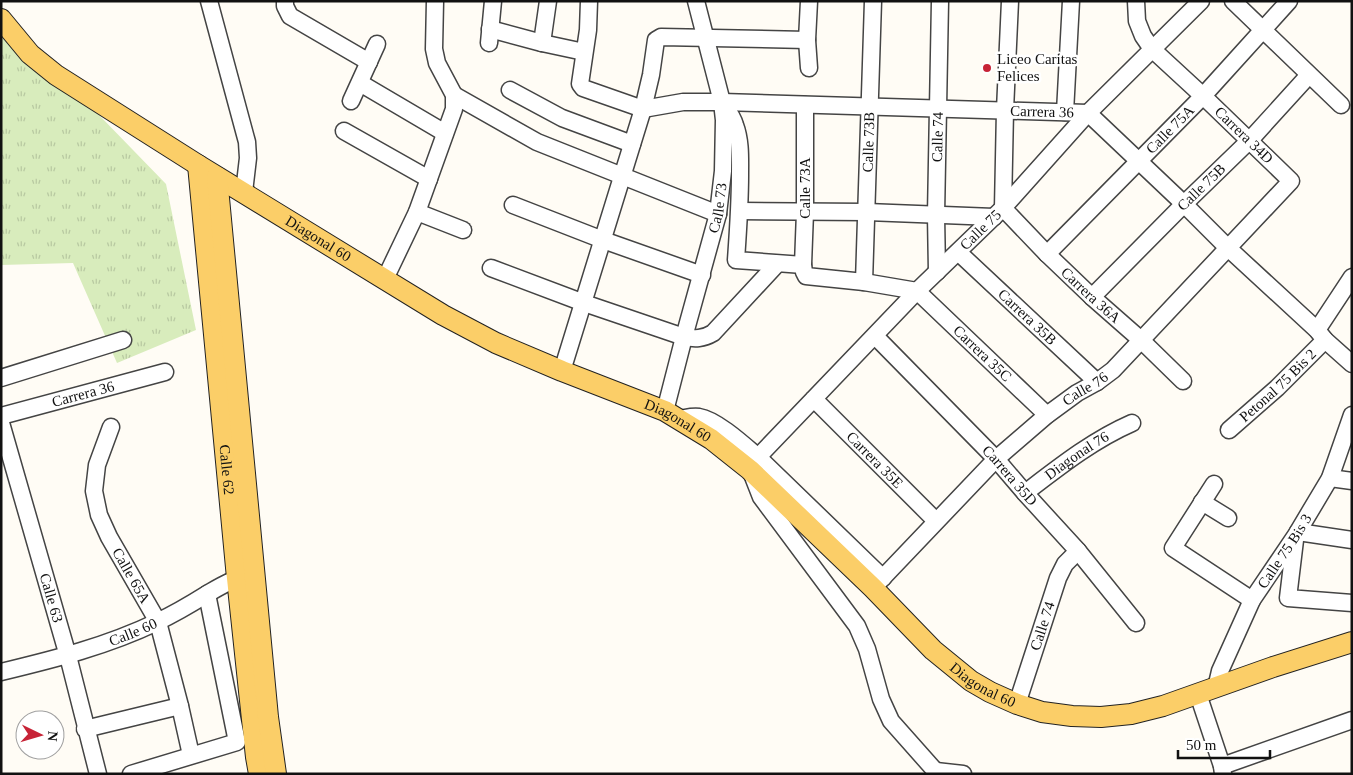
<svg xmlns="http://www.w3.org/2000/svg" width="1353" height="775" viewBox="0 0 1353 775" font-family="Georgia,serif">
  <style>
    .park { fill: url(#park-tufts) }
    .lines { fill: none; stroke-linecap: round; stroke-linejoin: round }
    .minor-casing { stroke: #444; stroke-width: 19 }
    .major-casing { stroke: #222; stroke-width: 22 }
    .minor { stroke: #fff; stroke-width: 16 }
    .major { stroke: #fbce68; stroke-width: 20 }
    .poi-dot { fill: #c72336; stroke: #fff; stroke-width: 2 }
    .labels { text-anchor: middle; dominant-baseline: central; stroke-width: 5; stroke-linejoin: round; paint-order: stroke }
    .poi-label { font-size: 15px; fill: #111; stroke: #fff; text-anchor: start }
    .street-label { font-size: 15px; fill: #111; stroke: #fff }
  </style>
  <defs>
    <pattern id="park-tufts" width="24" height="20" patternUnits="userSpaceOnUse" patternTransform="scale(1.25)"><rect width="24" height="20" fill="#d8ecbc"/><path d="M3 7l-1-3M5 7V3M7 7l1-3M15 17l-1-3M17 17v-4M19 17l1-3" fill="none" stroke="#b8c9a1"/></pattern>
  </defs>
  <rect width="100%" height="100%" fill="#fffcf5"/>
  <path class="park" d="M1,14l165,170 30,146 -79,33 -44,-100 -72,2z"/>
  <g class="lines">
    <defs>
      <g id="minor">
        <path d="M209,1l38,141 1,16 -4,34"/>
        <path d="M285,1v5l5,10 79,46"/>
        <path id="s1" d="M589,1l-1,29 -8,54 3,4 60,21 40,-7h39l366,11 96,91 44,44 89,82 8,10 27,24"/>
        <path id="s2" d="M1010,1l-5,109 -2,98 44,46 45,43 49,43 42,41"/>
        <path d="M1233,1l108,104"/>
        <path d="M490,29l52,14 42,9"/>
        <path d="M489,43l4,-42"/>
        <path d="M542,43l6,-42"/>
        <path d="M809,68l-2,-28 2,-39"/>
        <path d="M360,83l85,50"/>
        <path d="M510,90l52,28 70,26"/>
        <path d="M454,95l83,47 181,72"/>
        <path d="M351,101l26,-57"/>
        <path d="M724,105c5,7 9,13 11,20 6,16 5,34 5,50 0,29 -2,57 -4,85l67,5"/>
        <path id="s3" d="M805,105v107l-2,53 1,7 2,4 58,6 53,9 130,124"/>
        <path d="M1065,112l6,-111"/>
        <path d="M344,131l85,48"/>
        <path d="M513,205l90,35 99,35"/>
        <path d="M740,211l127,1 127,5"/>
        <path d="M417,212l46,18"/>
        <path id="s4" d="M958,252l139,130"/>
        <path id="s5" d="M1047,254l156,-158 86,-95"/>
        <path d="M491,268l93,35 100,34c11,2 19,2 29,-4l64,-69"/>
        <path id="s6" d="M937,272l-1,-57 4,-214"/>
        <path d="M385,279l32,-67 37,-103v-14l-17,-32 -3,-14 1,-48"/>
        <path id="s7" d="M864,282l9,-281"/>
        <path id="s8" d="M1092,297l92,-93 66,-64 59,-65"/>
        <path d="M1317,330l35,-53"/>
        <path id="s9" d="M875,336l121,123 29,34 53,58 58,72"/>
        <path d="M562,371l81,-262 8,-34 5,-35 5,-3 146,3"/>
        <path d="M1,378l122,-38"/>
        <path id="s10" d="M814,399l122,122"/>
        <path id="s11" d="M665,411l19,-74 34,-123 5,-43 1,-51 -2,-18 -26,-101"/>
        <path id="s12" d="M1,416l164,-44"/>
        <path d="M679,419c7,-1 13,-3 20,-2 18,3 45,28 59,40l125,121"/>
        <path id="s13" d="M1,423l67,233 30,118"/>
        <path id="s14" d="M111,427l-14,38 -3,26 5,24 10,22 49,85 22,84 11,49"/>
        <path id="s15" d="M1229,430l48,-42 48,-48"/>
        <path id="s16" d="M758,457l159,-166 86,-83 85,-95 113,-112"/>
        <path d="M752,474l9,23 96,129 10,23 14,50 10,22 47,53"/>
        <path d="M1330,478l22,3"/>
        <path d="M1214,484l-41,64 79,52"/>
        <path id="s17" d="M1025,493c34,-26 68,-53 107,-70"/>
        <path d="M1202,502l26,16"/>
        <path d="M1298,532l54,8"/>
        <path d="M1295,540l-7,58 64,5"/>
        <path id="s18" d="M873,588l123,-129 51,-44 30,-22 20,-11 16,-12 178,-189 -88,-85 -51,-47 -9,-13 -6,-15 -1,-20"/>
        <path id="s19" d="M1,672c54,-13 106,-26 156,-50 17,-8 34,-18 50,-28 14,-8 25,-15 41,-18"/>
        <path id="s20" d="M1216,688l4,-17 32,-71 44,-65 34,-57 22,-63"/>
        <path d="M1198,694l24,72 1,8"/>
        <path id="s21" d="M1017,704l41,-126 7,-14 13,-13"/>
        <path d="M85,729l95,-23"/>
        <path d="M1222,766l130,-46"/>
        <path d="M936,771l27,3"/>
        <path d="M131,774l106,-32 -30,-148"/>
      </g>
      <g id="major">
        <path id="s22" d="M1,19l29,35 26,21 142,90 245,150 53,28 66,28 103,40 46,28 39,31 123,118 60,62 38,31 19,11 27,12 25,8 30,4 29,1 30,-3 32,-8 110,-39 79,-25"/>
        <path id="s23" d="M198,165l39,413 19,179 3,17"/>
        <path d="M217,177l51,540 8,57"/>
      </g>
    </defs>
    <use href="#minor" class="minor-casing"/>
    <use href="#major" class="major-casing"/>
    <use href="#minor" class="minor"/>
    <use href="#major" class="major"/>
  </g>
  <circle class="poi-dot" cx="987" cy="68" r="5"/>
  <g class="labels">
    <g class="poi-label">
      <text x="997" y="59">Liceo Caritas<tspan x="997" dy="17">Felices</tspan></text>
    </g>
    <g class="street-label">
      <text stroke="none"><textPath href="#s1" startOffset="552">Carrera 36</textPath></text>
      <text stroke="none"><textPath href="#s5" startOffset="175">Calle 75A</textPath></text>
      <text transform="translate(1244 135) rotate(44)">Carrera 34D</text>
      <text stroke="none"><textPath href="#s6" startOffset="135">Calle 74</textPath></text>
      <text stroke="none"><textPath href="#s7" startOffset="140">Calle 73B</textPath></text>
      <text stroke="none"><textPath href="#s8" startOffset="155">Calle 75B</textPath></text>
      <text transform="translate(805 188) rotate(-90)">Calle 73A</text>
      <text stroke="none"><textPath href="#s11" startOffset="210">Calle 73</textPath></text>
      <text stroke="none"><textPath href="#s16" startOffset="318">Calle 75</textPath></text>
      <text stroke="none"><textPath href="#s22" startOffset="388">Diagonal 60</textPath></text>
      <text stroke="none"><textPath href="#s2" startOffset="331">Carrera 36A</textPath></text>
      <text stroke="none"><textPath href="#s4" startOffset="95">Carrera 35B</textPath></text>
      <text stroke="none"><textPath href="#s3" startOffset="374">Carrera 35C</textPath></text>
      <text stroke="none"><textPath href="#s15" startOffset="66">Petonal 75 Bis 2</textPath></text>
      <text stroke="none"><textPath href="#s18" startOffset="292">Calle 76</textPath></text>
      <text stroke="none"><textPath href="#s12" startOffset="85">Carrera 36</textPath></text>
      <text stroke="none"><textPath href="#s22" startOffset="792">Diagonal 60</textPath></text>
      <text stroke="none"><textPath href="#s17" startOffset="64">Diagonal 76</textPath></text>
      <text stroke="none"><textPath href="#s10" startOffset="86">Carrera 35E</textPath></text>
      <text stroke="none"><textPath href="#s23" startOffset="306">Calle 62</textPath></text>
      <text stroke="none"><textPath href="#s9" startOffset="194">Carrera 35D</textPath></text>
      <text stroke="none"><textPath href="#s20" startOffset="154">Calle 75 Bis 3</textPath></text>
      <text stroke="none"><textPath href="#s14" startOffset="160">Calle 65A</textPath></text>
      <text stroke="none"><textPath href="#s13" startOffset="182">Calle 63</textPath></text>
      <text stroke="none"><textPath href="#s21" startOffset="82">Calle 74</textPath></text>
      <text stroke="none"><textPath href="#s19" startOffset="138">Calle 60</textPath></text>
      <text stroke="none"><textPath href="#s22" startOffset="1198">Diagonal 60</textPath></text>
    </g>
  </g>
  <rect width="1353" height="775" fill="none" stroke="#111111" stroke-width="5"/>
  <g transform="translate(40 735) rotate(95)"><circle r="24" fill="#ffffff" stroke="#a0a0a0"/>
  <path d="M0-4L9 19L0 12L-9 19Z" fill="#c72336"/>
  <text y="-8" font-size="14" font-weight="bold" text-anchor="middle" fill="#111111">N</text>
  </g>
  <path d="M1178 750v8h92v-8" fill="none" stroke="#111111" stroke-width="2.5"/>
  <text x="1186" y="750" font-size="15" fill="#111111" stroke="#ffffff" stroke-width="4" paint-order="stroke">50 m</text>
</svg>
